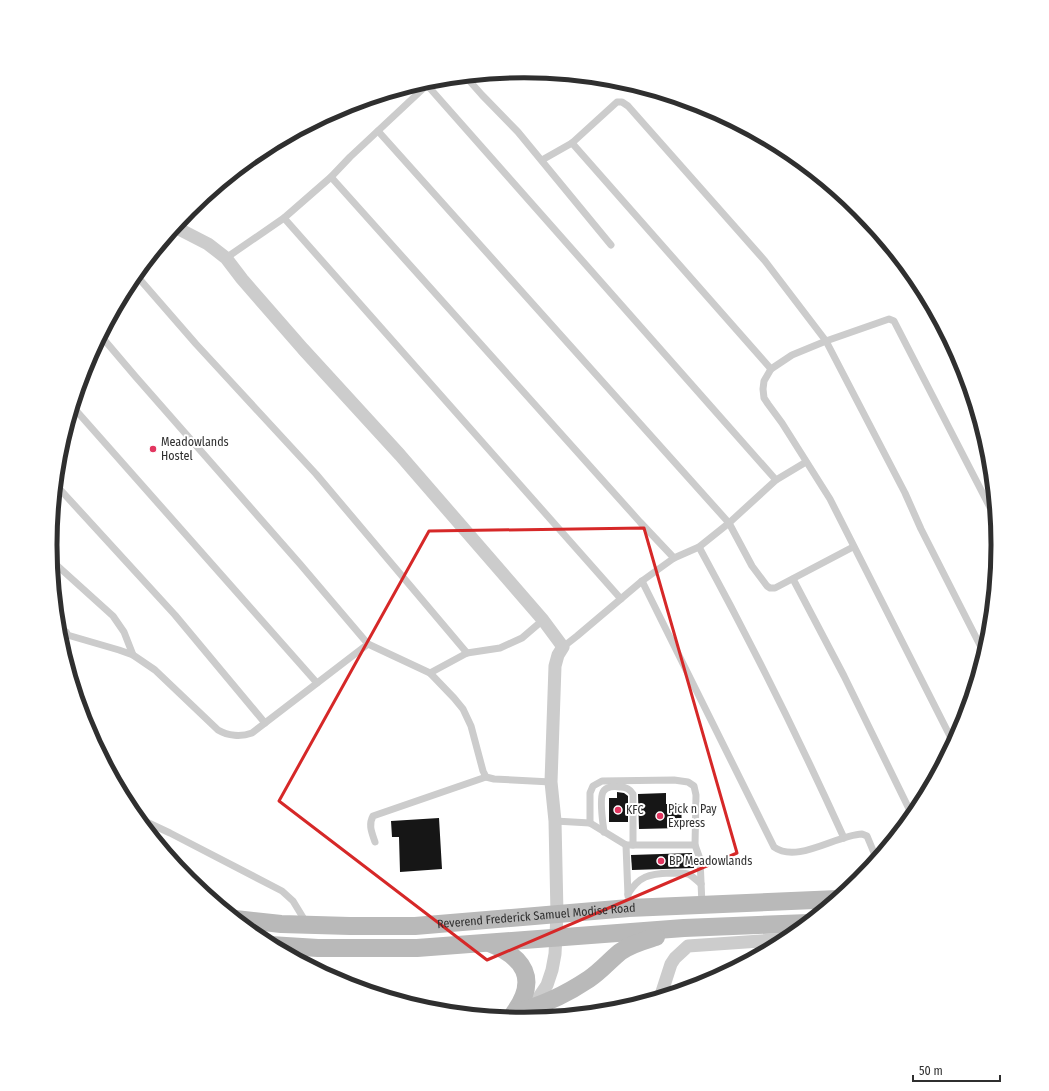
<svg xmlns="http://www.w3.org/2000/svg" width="1049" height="1091" viewBox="0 0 1049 1091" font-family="'Fira Sans Condensed',sans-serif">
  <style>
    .green { fill: #e8ecde }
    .building { fill: #161616 }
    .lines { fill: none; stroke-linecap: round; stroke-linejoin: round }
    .service { stroke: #ccc; stroke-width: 7 }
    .minor { stroke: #ccc; stroke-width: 13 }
    .secondary { stroke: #b9b9b9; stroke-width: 18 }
    .marked { fill: none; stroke: #d62828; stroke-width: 3; stroke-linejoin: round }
    .poi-dot { fill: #e23660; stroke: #fff; stroke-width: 1.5 }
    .labels { text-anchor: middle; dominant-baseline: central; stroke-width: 4; stroke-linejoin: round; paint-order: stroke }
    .poi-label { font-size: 12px; fill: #2f2f2f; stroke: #fff; text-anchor: start }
    .street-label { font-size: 12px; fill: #2f2f2f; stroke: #fff }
    .rim { fill: none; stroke: #2f2f2f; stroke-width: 5 }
  </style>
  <rect width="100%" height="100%" fill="#fff"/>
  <path class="green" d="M294,133l-35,24 -2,-3 4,-3z"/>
  <g class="building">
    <path d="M617,792l7,1 4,3v26h-19v-24h8z"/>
    <path d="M666,793v11h15l1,24 -43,1 -1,-35z"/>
    <path d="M439,818l3,51 -42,3 -1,-35h-7l-1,-16z"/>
    <path d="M692,853l2,15 -62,2 -1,-15z"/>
  </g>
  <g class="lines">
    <g class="service">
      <path d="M466,77l16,18 36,37 93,113"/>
      <path d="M427,85l349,395"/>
      <path d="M378,131l351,392 23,43 15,20 3,2h5l78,-41"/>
      <path d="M572,143l199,226"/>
      <path d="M542,160l30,-17 45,-41h5l6,4 137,155 61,80 79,152 16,36 64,126"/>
      <path d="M331,177l309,345 34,36"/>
      <path d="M224,181l31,-20"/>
      <path d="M284,218l337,381"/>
      <path d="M226,258l58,-40 47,-41 19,-20 77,-72 8,-5"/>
      <path d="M136,275l60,69 120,130 151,179"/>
      <path d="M101,336l34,40 165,188 68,80 62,29 24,25 9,11 8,17 12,45 3,6 8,2 57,3"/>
      <path d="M73,407l244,276"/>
      <path d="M56,485l119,130 90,108"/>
      <path d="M699,547c52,95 100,192 145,291"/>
      <path d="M51,560l62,56 11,16 9,23"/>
      <path d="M793,579l51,97 69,141"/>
      <path d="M642,581l132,266c23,17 62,-12 88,-13l5,2 10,24"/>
      <path d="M64,634l55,16 14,5 22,15 63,60c10,6 23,7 34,3l116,-89"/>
      <path d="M563,647l14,-11 65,-55 32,-23 25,-11 30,-24 47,-43 30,-18"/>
      <path d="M430,673l37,-20 33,-5 22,-10 21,-18"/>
      <path d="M954,744l-124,-245 -48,-76 -14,-19 -4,-6 -1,-9 1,-8 7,-12 21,-14 34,-14 63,-22 5,2 103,200"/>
      <path d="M138,818l32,15 112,58 11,10 14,23"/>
      <path d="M555,821l35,2 36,22h69l5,14 2,46"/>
      <path d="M590,823v-30l3,-7 9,-5 72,-1 14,2 6,4 2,9 -1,50"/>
      <path d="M604,832c-1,-9 -5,-32 -1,-40 3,-6 12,-6 17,-5 6,0 10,2 13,7v51"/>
      <path d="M375,842c-3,-9 -7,-17 -2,-26l113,-39"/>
      <path d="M626,845l2,51"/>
      <path d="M628,894c11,-18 21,-20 42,-21 5,0 13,0 18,1 5,2 9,7 13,10"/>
    </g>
    <g class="minor">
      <path d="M175,227l33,17 18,14 16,21 61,70 97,106 143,165 20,27 -5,8 -3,11 -4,116 4,39 2,93 -2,40 -3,16 -5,15 -8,12 -7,6 -28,15"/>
      <path d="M58,631l6,3 -4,7"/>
      <path d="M660,998l11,-34 4,-6 13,-12 101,-7"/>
    </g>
    <g class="secondary">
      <path id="s1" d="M235,919l46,5 69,2h65l214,-18 209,-9"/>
      <path d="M489,943c35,14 50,36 25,70"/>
      <path d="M270,945l48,3h99l267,-20 125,-5"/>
      <path d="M516,1012c26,-6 52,-19 73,-33 12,-8 20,-18 31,-27 11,-8 23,-11 36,-15"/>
    </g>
  </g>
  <path class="marked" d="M644,528l93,325 -250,107 -208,-159 150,-270z"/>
  <g class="poi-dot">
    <circle cx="153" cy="449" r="4"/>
    <circle cx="618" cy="810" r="4"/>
    <circle cx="660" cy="816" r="4"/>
    <circle cx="661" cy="861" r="4"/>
  </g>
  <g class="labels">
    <g class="poi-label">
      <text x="161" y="442">Meadowlands<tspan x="161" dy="14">Hostel</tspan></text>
      <text x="668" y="809">Pick n Pay<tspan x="668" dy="14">Express</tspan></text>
      <text x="626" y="810">KFC</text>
      <text x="669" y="861">BP Meadowlands</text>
    </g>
    <g class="street-label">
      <text stroke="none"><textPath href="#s1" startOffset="302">Reverend Frederick Samuel Modise Road</textPath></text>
    </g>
  </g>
  <path d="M0 0H1049V1091H0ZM57 545a467 467 0 1 1 934 0a467 467 0 1 1-934 0Z" fill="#fff" fill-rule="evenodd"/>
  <path class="rim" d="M57 545a467 467 0 1 1 934 0a467 467 0 1 1-934 0Z"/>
  <path d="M913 1075v6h87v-6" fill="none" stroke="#2f2f2f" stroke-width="2"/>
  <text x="919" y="1075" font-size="12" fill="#2f2f2f" stroke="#ffffff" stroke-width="3" paint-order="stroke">50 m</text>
</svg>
